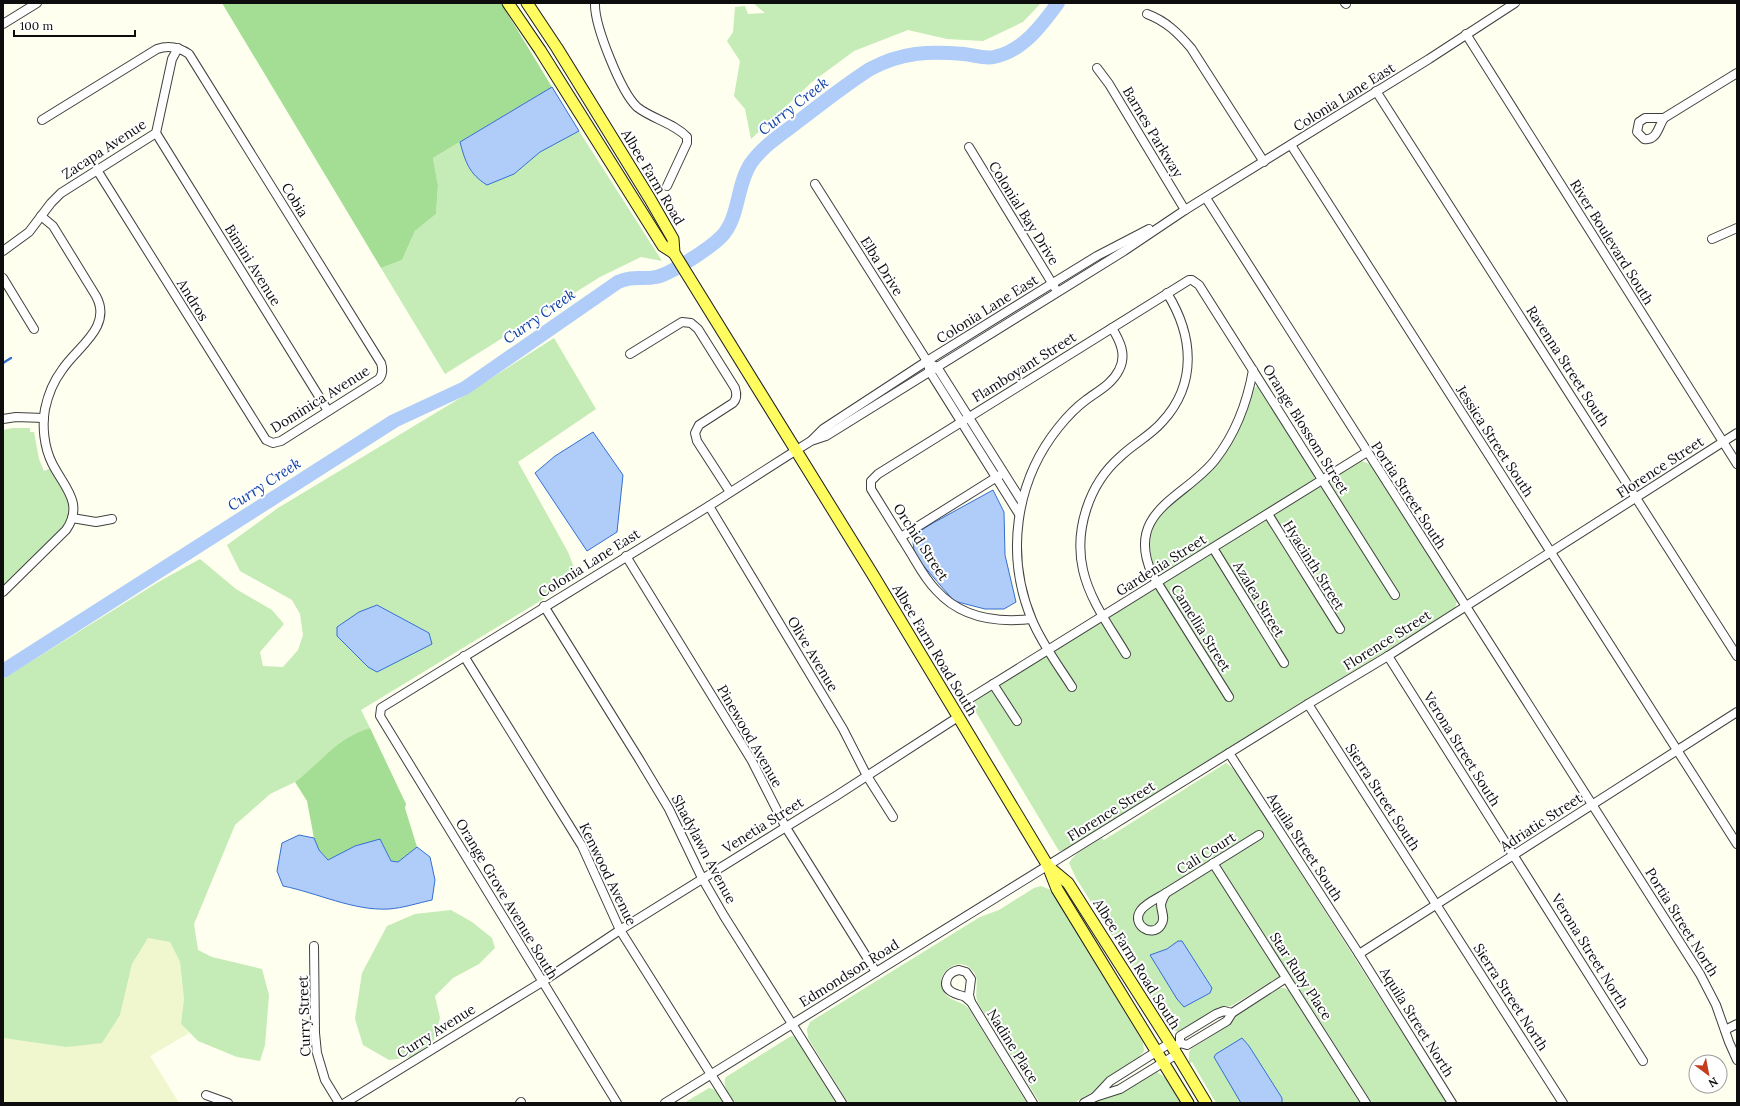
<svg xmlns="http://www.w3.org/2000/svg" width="1740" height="1106" viewBox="0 0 1740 1106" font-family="Lora,serif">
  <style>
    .farmland { fill: #f0f6cd }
    .green { fill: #c5ebb6; fill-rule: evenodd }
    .forest { fill: #a4dd94 }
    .water { fill: #b0cdf9; stroke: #346fd3 }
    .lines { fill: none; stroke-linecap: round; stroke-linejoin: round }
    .stream { stroke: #346fd3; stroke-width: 2.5 }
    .river { stroke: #b0cdf9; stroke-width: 14 }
    .minor-casing { stroke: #404040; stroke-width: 10 }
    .major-casing { stroke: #1e1e1e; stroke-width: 13 }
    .minor { stroke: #fff; stroke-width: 8 }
    .major { stroke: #fefc5e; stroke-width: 11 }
    .labels { text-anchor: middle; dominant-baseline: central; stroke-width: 4; stroke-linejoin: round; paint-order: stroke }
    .street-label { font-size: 14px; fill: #0d0d0d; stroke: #fff }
    .water-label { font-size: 15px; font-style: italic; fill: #1142a5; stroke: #fff }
  </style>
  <rect width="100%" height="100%" fill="#feffee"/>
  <path class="farmland" d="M148,938l22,4 10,20 4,37 -3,25 8,9 -39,23 29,47h-176v-65l63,9 54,-32 12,-51z"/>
  <g class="green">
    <path d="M753,3h288l-18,19 -40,19 -36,-2 -39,-9 -54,21 -42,31 -61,57 -6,-30 -11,-13 6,-35 -13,-20 6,-9 2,-25 10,-1 3,8 17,-1z"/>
    <path d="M579,131l83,130 -21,-4 -41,20 -155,97 -64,-106 21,-8 13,-29 21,-17 2,-28 -5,-28 27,-16 6,21 48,11 26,-22z"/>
    <path d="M554,338l42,71 -78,53 50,90 10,26 -217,132 9,18 -19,8 -24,18 -19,19 -13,9 -25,12 -35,31 -41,99 4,26 14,7 50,12 7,26 -4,50 -5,16 -23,-4 -39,-16 -17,-17 3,-25 -4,-37 -10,-20 -22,-4 -16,26 -12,51 -18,28 -36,4 -63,-9v-359l157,-98 40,-22 36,30 36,21 12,14 -24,28 3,14 20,1 15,-17 5,-15 -3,-21 -8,-14 -52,-29 -13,-26 51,-37 189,-114zM377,605l52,28 -30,27 -22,12z"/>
    <path d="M1257,386l3,1 55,87 -1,5 -149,95 -6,-1c-5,-5 -7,-12 -8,-19 -6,-34 21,-51 45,-69 9,-8 18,-16 25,-26 17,-22 25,-45 33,-71z"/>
    <path d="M13,428h17v4h4l5,27 5,12 7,-3 17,32 1,6 -2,14 -2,5 -62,63v-158z"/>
    <path d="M1361,461l9,3 86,133 1,4 -2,7 -390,242 -6,1 -85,-142 1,-8z"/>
    <path d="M1226,763l9,7 212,333h-75l-84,-132 -55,34 -23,8 -29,18h-9l-4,-3v-3l-92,-147 -7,-15c6,-11 23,-19 33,-25l2,2z"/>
    <path d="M1041,886l10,4 3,4 89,148 1,9 -5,6 -29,19 -13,13 -23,14h-34l-62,-100c-5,-11 3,-23 -5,-32 -13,-17 -39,1 -30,19 5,12 19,10 26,19l58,94h-179l-40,-65 -1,-9 3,-7 170,-105 19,-7 35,-22z"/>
    <path d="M451,910l21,12 20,16 3,10 -16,16 -26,14 -18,18 5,22 -6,22 -21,17 -24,3 -26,-15 -8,-26 7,-46 25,-47 28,-12z"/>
    <path d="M1279,988h6l4,3 71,112h-144l-24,-41 -3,1v-11l3,-4 28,-17 18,-18z"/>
    <path d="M791,1036l6,1 43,66h-105c-5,-7 -14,-18 -9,-26z"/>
    <path d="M1157,1072l9,6 16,25h-88l57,-30z"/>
    <path d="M709,1088l9,3 9,12h-43z"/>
  </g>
  <g class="forest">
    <path d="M222,3h279l51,84 -119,71 5,28 -2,28 -21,17 -13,29 -21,8z"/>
    <path d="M370,728l36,76 -1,4 12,39 -19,15 -7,-1 -11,-21 -25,6 -27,14 -9,-10 -5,-12 -7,-37 -12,-19c20,-14 36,-36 58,-47 5,-3 11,-5 17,-7z"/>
  </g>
  <g class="water">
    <path d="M552,87l27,44 -39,21 -26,22 -27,11c-18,-11 -22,-24 -27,-43z"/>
    <path d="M593,432l30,43 -6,57 -30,19 -52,-78 20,-17z"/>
    <path d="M993,490l11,22 1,43 11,47 -12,7h-19l-31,-8 -39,-45 -3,-20 21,-13z"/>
    <path d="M377,605l52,28 3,11 -55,28 -9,-5 -31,-31v-9l22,-15z"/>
    <path d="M299,835l15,3 5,12 9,10 27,-14 25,-7 11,22 7,1 19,-15 13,10 5,23 -3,20c-14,3 -29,8 -43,9 -36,2 -71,-16 -106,-23l-6,-15 5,-28z"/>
    <path d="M1178,941h4l30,47 -2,5 -26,14 -7,-8 -27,-44 17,-6z"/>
    <path d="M1242,1038l7,8 33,52v5h-41l-27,-46 2,-3z"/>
  </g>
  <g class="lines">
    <path class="stream" d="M3,363l8,-5"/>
    <path class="river" d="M3,671l391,-250 71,-33 153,-106c16,-7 23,-2 38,-5 15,-3 54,-29 65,-40 19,-19 15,-52 30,-74 12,-17 32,-30 48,-42 23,-18 46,-36 71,-52 32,-17 58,-18 94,-15 10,1 20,5 30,3 29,-6 48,-32 64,-54"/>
    <defs>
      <g id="minor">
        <path d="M595,3c-1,22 26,89 42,104 15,12 37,16 50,30v6l-20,43"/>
        <path d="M1345,3l1,1"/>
        <path d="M1147,14c19,7 31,19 44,34l73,114"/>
        <path d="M3,24l34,-21"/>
        <path d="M1466,34l271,430"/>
        <path d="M1097,68l12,16 76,126"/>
        <path d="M1376,91l361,565"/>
        <path d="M1645,118h19c-6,9 -7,23 -20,21l-7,-7 2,-10z"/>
        <path d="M1664,118l73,-45"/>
        <path d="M42,120l115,-71c11,-4 22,-2 32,5l192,309c2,6 2,11 -2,16l-98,62 -8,2 -7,-3 -169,-270"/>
        <path d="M156,133l172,278"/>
        <path d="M1291,145l446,699"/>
        <path d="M969,147l86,141"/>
        <path d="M815,184l112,177 3,11 89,142"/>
        <path d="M1206,198l494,776 16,31 13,37 8,18"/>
        <path d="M1712,239l25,-11"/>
        <path d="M3,251l26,-19 22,-29 10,-10 95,-60 16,-74 6,-11"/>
        <path d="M3,278l31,51"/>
        <path d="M630,354l52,-32 9,1 7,6 37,59c2,6 2,11 -2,15l-34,22 -4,8 2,8 33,51"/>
        <path d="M933,365l4,2 84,133"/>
        <path d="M3,419l13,-2 28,1"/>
        <path d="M812,440l11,-11 104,-68 126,-78 44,-27 52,-27"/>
        <path d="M709,506l134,223 24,47 26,41"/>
        <path d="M1268,514l72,115"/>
        <path d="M72,518l24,4 16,-3"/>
        <path d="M901,537l99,-62"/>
        <path d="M1213,548l71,115"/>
        <path d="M626,556l126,205 33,65 91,146"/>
        <path d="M3,592l63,-62c19,-27 -3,-44 -14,-67 -8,-16 -10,-37 -7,-54 3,-14 8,-27 17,-39 15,-23 51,-43 34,-74l-43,-70 -12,-10"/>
        <path d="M544,606l95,153 30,50 33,69 22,38 118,187"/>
        <path d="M1031,619c-35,4 -70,-1 -95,-29 -11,-11 -18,-25 -26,-38 -13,-21 -26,-42 -39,-63v-8l7,-7 311,-194h3l7,5 196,310"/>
        <path d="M1126,654c-16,-27 -36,-53 -43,-84 -9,-40 6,-86 37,-113 13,-13 30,-21 42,-35 36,-39 31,-87 5,-129"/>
        <path d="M464,656l118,190 38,84 109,173"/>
        <path d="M1388,656l255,405"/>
        <path d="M993,684l24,37"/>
        <path d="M1072,687c-14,-22 -30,-43 -40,-67 -27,-64 -17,-138 26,-192 8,-10 17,-20 28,-28 12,-9 26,-16 33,-30 8,-15 1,-29 -7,-42"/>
        <path d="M1229,697l-77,-123c-28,-63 33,-76 63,-114 21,-27 32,-56 38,-90"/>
        <path d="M969,699l398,-247"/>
        <path d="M1308,704l255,399"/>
        <path d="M1229,753l130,201 93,149"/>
        <path d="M1213,863l153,240"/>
        <path d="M1166,893l93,-58"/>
        <path d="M1166,893c-2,3 -4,7 -5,11 0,8 5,14 0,21 -9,14 -31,-1 -20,-15 5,-7 17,-12 25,-17z"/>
        <path d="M314,946l1,87 2,20 8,27 14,23"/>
        <path d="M1359,954l378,-242"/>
        <path d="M959,970l7,2 5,7 -2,16 2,7c-3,-2 -5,-5 -8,-6 -8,-2 -22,-6 -15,-19 2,-4 6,-6 11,-7z"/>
        <path d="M971,1002l62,101"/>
        <path d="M1232,1013l54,-35"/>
        <path d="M1725,1030l12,-6"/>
        <path d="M1170,1043l-60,38 -15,16 25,-8 57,-35"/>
        <path d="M1173,1048l7,-5 7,2 40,-24 5,-8 -8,-2 -8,3 -36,22v7"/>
        <path d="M206,1095l22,8"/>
        <path d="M345,1103l197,-121 78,-52 216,-134 122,-79"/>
        <path d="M520,1103l1,-1"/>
        <path d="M617,1103l-237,-387 1,-8 328,-202 86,-55 16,-10 15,-5 298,-185 61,-41 244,-151 86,-56"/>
        <path d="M665,1103l643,-399 80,-48 349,-223"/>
        <path d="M1084,1103l11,-6"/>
      </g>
      <g id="major">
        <path d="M508,3l32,47 123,196 11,7"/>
        <path d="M527,3l30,45 93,151 23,40 1,14 199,322 175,291 9,23 131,214"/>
        <path d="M1050,868l18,15 102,160 36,60"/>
      </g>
    </defs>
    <use href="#minor" class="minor-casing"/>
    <use href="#major" class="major-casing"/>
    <use href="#minor" class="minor"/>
    <use href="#major" class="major"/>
  </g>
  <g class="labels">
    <g class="street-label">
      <text transform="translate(1344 97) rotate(-32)">Colonia Lane East</text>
      <text transform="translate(1153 132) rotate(59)">Barnes Parkway</text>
      <text transform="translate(104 149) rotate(-33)">Zacapa Avenue</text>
      <text transform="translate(653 177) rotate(59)">Albee Farm Road</text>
      <text transform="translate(295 200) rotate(58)">Cobia</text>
      <text transform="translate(1024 213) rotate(58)">Colonial Bay Drive</text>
      <text transform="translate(1612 242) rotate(58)">River Boulevard South</text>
      <text transform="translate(253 265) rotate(58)">Bimini Avenue</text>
      <text transform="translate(882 266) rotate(58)">Elba Drive</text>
      <text transform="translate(193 300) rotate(58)">Andros</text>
      <text transform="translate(987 309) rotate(-32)">Colonia Lane East</text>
      <text transform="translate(1568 366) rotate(57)">Ravenna Street South</text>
      <text transform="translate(1024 367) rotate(-32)">Flamboyant Street</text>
      <text transform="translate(320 399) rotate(-32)">Dominica Avenue</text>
      <text transform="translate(1306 429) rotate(58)">Orange Blossom Street</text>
      <text transform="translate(1495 441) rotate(57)">Jessica Street South</text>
      <text transform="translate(1660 467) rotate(-33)">Florence Street</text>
      <text transform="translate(1409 495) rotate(57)">Portia Street South</text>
      <text transform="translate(921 542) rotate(57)">Orchid Street</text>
      <text transform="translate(589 563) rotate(-32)">Colonia Lane East</text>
      <text transform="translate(1161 565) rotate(-32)">Gardenia Street</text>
      <text transform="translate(1314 565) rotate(58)">Hyacinth Street</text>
      <text transform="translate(1259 599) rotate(59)">Azalea Street</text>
      <text transform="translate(1201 628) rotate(58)">Camellia Street</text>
      <text transform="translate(1387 640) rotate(-32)">Florence Street</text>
      <text transform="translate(935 650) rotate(59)">Albee Farm Road South</text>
      <text transform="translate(813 654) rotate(59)">Olive Avenue</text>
      <text transform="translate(750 736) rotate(60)">Pinewood Avenue</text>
      <text transform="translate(1462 749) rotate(58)">Verona Street South</text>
      <text transform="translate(1383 797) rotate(57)">Sierra Street South</text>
      <text transform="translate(1111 811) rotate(-32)">Florence Street</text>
      <text transform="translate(1541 822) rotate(-33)">Adriatic Street</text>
      <text transform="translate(763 825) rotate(-32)">Venetia Street</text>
      <text transform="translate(1305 847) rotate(57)">Aquila Street South</text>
      <text transform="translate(704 849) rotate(62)">Shadylawn Avenue</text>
      <text transform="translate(1206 853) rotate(-32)">Cali Court</text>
      <text transform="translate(608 874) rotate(64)">Kenwood Avenue</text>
      <text transform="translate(507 899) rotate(59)">Orange Grove Avenue South</text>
      <text transform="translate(1682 922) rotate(58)">Portia Street North</text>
      <text transform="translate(1590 951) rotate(58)">Verona Street North</text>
      <text transform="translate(1137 964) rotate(58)">Albee Farm Road South</text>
      <text transform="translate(849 973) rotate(-32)">Edmondson Road</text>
      <text transform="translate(1301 976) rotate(57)">Star Ruby Place</text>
      <text transform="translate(1511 997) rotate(57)">Sierra Street North</text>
      <text transform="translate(304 1016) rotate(-92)">Curry Street</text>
      <text transform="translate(1417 1022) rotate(58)">Aquila Street North</text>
      <text transform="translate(436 1031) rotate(-32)">Curry Avenue</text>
      <text transform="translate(1013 1046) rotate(58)">Nadine Place</text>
    </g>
    <g class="water-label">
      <text transform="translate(793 106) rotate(-38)">Curry Creek</text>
      <text transform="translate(539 316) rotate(-35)">Curry Creek</text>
      <text transform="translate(264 484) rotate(-33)">Curry Creek</text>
    </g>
  </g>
  <rect width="1740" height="1106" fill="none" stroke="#0d0d0d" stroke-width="8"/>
  <g transform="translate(1708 1074) rotate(148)"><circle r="19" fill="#ffffff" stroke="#9e9e9e"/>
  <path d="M0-3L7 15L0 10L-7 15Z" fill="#c43d1f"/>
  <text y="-6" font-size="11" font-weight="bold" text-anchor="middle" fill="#0d0d0d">N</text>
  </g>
  <path d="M14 30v6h121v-6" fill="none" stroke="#0d0d0d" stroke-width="2"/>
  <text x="20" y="30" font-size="12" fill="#0d0d0d" stroke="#ffffff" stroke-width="3" paint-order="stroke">100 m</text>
</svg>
